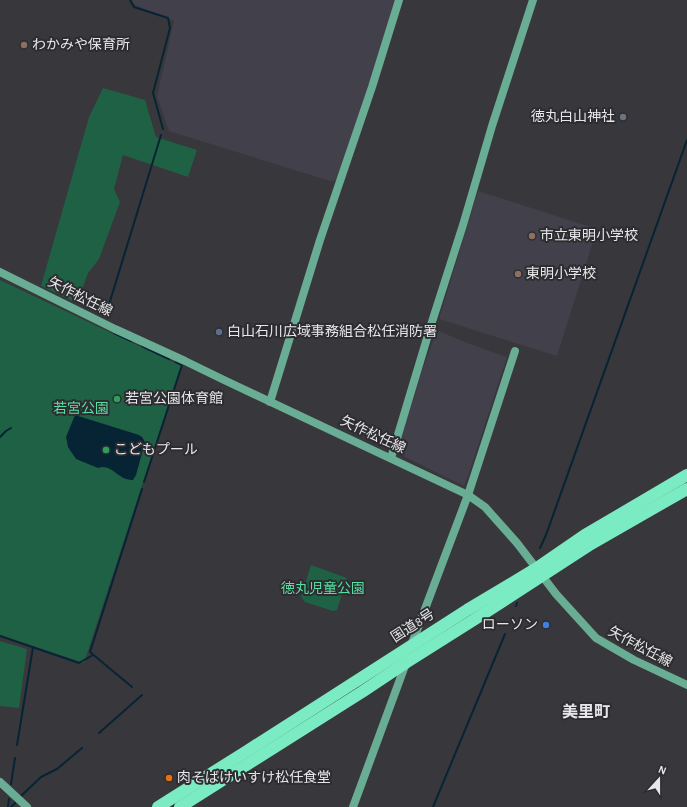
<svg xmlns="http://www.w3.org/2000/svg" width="687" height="807" viewBox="0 0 687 807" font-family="'Alegreya Sans','Noto Sans JP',sans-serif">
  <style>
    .built { fill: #42404a }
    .green { fill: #1e6144 }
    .water { fill: #072435 }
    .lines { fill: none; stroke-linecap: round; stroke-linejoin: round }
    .stream { stroke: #072435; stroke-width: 2 }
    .secondary { stroke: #68ad94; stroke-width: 8 }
    .highway { stroke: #7bebc3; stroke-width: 12 }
    .education-dot { fill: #8d6e63; stroke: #2d2d31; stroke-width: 1.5 }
    .worship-dot { fill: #6b7280; stroke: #2d2d31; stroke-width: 1.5 }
    .service-dot { fill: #5c6f8a; stroke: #2d2d31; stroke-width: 1.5 }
    .leisure-dot { fill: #2e9e5b; stroke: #2d2d31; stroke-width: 1.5 }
    .shop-dot { fill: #3f7fe0; stroke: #2d2d31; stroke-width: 1.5 }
    .food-dot { fill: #e8710a; stroke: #2d2d31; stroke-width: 1.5 }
    .labels { text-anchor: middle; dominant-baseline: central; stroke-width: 4; stroke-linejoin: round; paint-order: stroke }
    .poi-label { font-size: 14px; fill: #e7e7e9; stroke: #2d2d31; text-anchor: start }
    .street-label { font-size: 14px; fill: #e7e7e9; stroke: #2d2d31 }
    .park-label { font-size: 14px; fill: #57dfa2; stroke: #2d2d31 }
    .quarter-label { font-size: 16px; font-weight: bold; fill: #e7e7e9; stroke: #2d2d31 }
  </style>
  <rect width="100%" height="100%" fill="#38373b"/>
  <g class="built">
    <path d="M132,0h264l-13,41 -46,139 -7,1 -161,-50 -12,-35 17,-75 -39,-16z"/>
    <path d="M478,191l119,38 -40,127 -118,-37z"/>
    <path d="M439,331l28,12 40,14 -37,113 -6,16 -71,-35 21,-53 6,-22 16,-43z"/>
  </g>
  <g class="green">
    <path d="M103,88l42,12 11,37 41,13 -9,27 -65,-22 -9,34 6,13 -21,57 -11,14 -11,30 -36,-17 48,-169z"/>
    <path d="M0,280l181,86 -97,297 -84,-28z"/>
    <path d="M311,565l36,13 -10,32 -4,1 -28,-9 -4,-5z"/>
    <path d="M0,641l27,8 -8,59 -19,-2z"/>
  </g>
  <path class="water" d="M75,415l64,20 3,2 3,5 -9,33 -3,5c-15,1 -21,-17 -35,-12l-22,-9 -8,-12 -2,-10z"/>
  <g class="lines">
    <g class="stream">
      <path d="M130,0l4,7 34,11 2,10 -17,65 10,36"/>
      <path d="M107,311l54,-176"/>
      <path d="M114,333l17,8"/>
      <path d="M142,346l27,13"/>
      <path d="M0,437l6,-6 5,-3"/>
      <path d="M144,482l38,-117 -6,-3"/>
      <path d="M540,548l6,-13 141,-395"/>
      <path d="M516,606l1,-3"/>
      <path d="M0,636l79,27 14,-8"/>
      <path d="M132,687l-42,-35 52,-163"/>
      <path d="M99,733l43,-38"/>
      <path d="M17,745l16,-98"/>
      <path d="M11,784l4,-26"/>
      <path d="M20,797l21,-20 16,-8 25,-21"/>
      <path d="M8,807l1,-8"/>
      <path d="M11,807l6,-6"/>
      <path d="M433,807l72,-173"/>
    </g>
    <g class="secondary">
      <path d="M0,272l115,57 70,32 39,19 244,115 17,12 32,36 39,51 40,44 38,22 53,25"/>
      <path d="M270,402l50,-162 52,-153 27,-87"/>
      <path d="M391,458l40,-133 32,-100 29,-99 41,-126"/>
      <path d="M411,646l57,-151 47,-144"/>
      <path d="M0,782l27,25"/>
      <path d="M353,807l53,-144"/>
    </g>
    <g class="highway">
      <path d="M158,807l89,-56 61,-39 159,-102 70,-42 48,-33 102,-60"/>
      <path d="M180,807l182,-115 45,-30 84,-53 100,-65 96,-55"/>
    </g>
  </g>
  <g class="education-dot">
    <circle cx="24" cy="45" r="4"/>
    <circle cx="532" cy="236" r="4"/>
    <circle cx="518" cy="274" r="4"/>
  </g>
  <circle class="worship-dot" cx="623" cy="117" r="4"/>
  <circle class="service-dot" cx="219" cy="332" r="4"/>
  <g class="leisure-dot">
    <circle cx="117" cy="399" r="4"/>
    <circle cx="106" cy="450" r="4"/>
  </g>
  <circle class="shop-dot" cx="546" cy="625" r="4"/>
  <circle class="food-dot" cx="169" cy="778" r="4"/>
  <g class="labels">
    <g class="poi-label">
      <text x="32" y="45">わかみや保育所</text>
      <text x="615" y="117" text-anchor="end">徳丸白山神社</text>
      <text x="540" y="236">市立東明小学校</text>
      <text x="526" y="274">東明小学校</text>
      <text x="227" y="332">白山石川広域事務組合松任消防署</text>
      <text x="125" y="399">若宮公園体育館</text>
      <text x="114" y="450">こどもプール</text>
      <text x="538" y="625" text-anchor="end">ローソン</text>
      <text x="177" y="778">肉そばけいすけ松任食堂</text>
    </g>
    <g class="street-label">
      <text transform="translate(80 297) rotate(27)">矢作松任線</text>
      <text transform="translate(373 435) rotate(25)">矢作松任線</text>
      <text transform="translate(413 626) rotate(-33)">国道8号</text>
      <text transform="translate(640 647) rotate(28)">矢作松任線</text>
    </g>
    <g class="park-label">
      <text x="81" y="409">若宮公園</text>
      <text x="323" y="589">徳丸児童公園</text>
    </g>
    <g class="quarter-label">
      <text x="586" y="712">美里町</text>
    </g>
  </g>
  <g transform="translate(659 779) rotate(21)" stroke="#2d2d31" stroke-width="3" paint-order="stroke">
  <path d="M0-3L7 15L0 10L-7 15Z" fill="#e7e7e9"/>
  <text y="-6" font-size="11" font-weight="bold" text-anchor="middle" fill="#e7e7e9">N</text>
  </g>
</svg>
